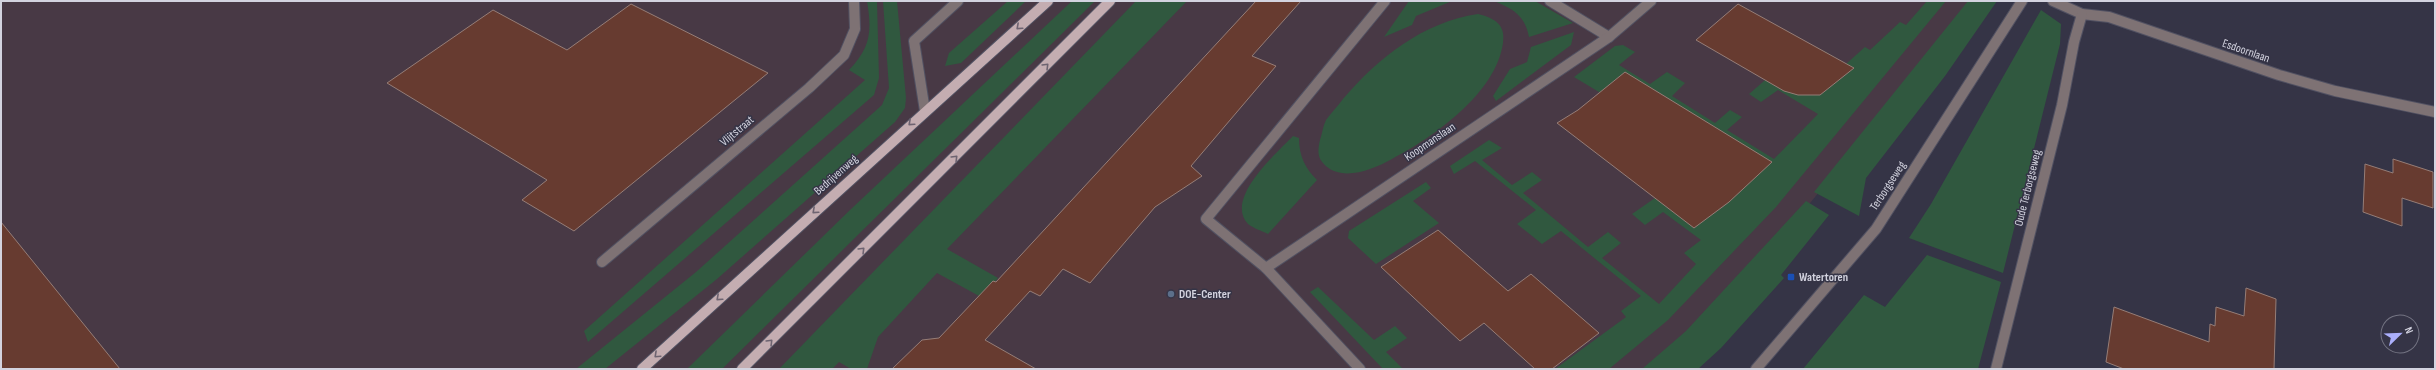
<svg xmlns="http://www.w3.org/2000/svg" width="2436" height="370" viewBox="0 0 2436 370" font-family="'Sofia Sans Condensed',sans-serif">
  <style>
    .industrial { fill: #483945 }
    .green { fill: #30583f }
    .building { fill: #673b30; stroke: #957d77 }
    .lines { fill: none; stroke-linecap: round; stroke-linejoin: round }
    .minor-casing { stroke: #515162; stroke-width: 12 }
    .major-casing { stroke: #515162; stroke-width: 12 }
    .minor { stroke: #7e7274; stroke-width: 10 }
    .major { stroke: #c4adb1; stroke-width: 10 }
    .oneway { stroke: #6e6471 }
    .transit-dot { fill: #1a4fb4; stroke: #353446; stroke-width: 1.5 }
    .service-dot { fill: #5c6f8a; stroke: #353446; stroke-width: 1.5 }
    .labels { text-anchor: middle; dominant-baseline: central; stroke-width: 3; stroke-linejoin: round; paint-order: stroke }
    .street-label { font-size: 12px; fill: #d3d3df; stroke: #353446 }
    .poi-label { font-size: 12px; font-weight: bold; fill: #d3d3df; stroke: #353446; text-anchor: start }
  </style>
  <rect width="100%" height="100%" fill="#353446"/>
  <path class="industrial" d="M1,1h1976l-290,351 -17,17h-1669z"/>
  <g class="green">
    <path d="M867,1h10l2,77 -5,17 -286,247 -4,-11 281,-251 -16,-10c22,-23 23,-39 18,-69z"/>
    <path d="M883,1h14l9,97 -1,10 -10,14 -178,157 -112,90h-29l120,-97 186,-167 7,-17z"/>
    <path d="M1008,1h18l-65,62 -16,3 4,-13z"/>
    <path d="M1072,1h23l-373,368h-35l163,-159z"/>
    <path d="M1136,1h51l-240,248 51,29 -17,19 -44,-24 -59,64 -11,32h-16l-12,-7 -7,7h-53z"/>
    <path d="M1409,1h43l-36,15 -4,9 -28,12z"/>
    <path d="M1494,1h41l38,22 -44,14c-4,-21 -15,-28 -35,-36z"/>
    <path d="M1927,1h19l-170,206 -108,113 -59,49h-54l71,-52 -5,-6 20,-15 -80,-65 -19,13 -25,-20 19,-14 -61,-49 -21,13 -4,-8 39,-26 13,8 -20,12 30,25 20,-13 10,8 -19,13 65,54 20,-15 13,11 -19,15 57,46 37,-40 -12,-11 17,-13 -38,-28 -18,13 -13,-11 23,-16 116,-36 -172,-70 -25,-15 41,-31 8,-1 12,7 -16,13 31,19 17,-12 18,11 -13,13 43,27 15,-13 12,7 -15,13 47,29 44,-45 -40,-24 -17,12 -12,-8 22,-19 53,-24 22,13 19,-17 5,3 30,-28 6,3z"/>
    <path d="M1968,1h29l-52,75 -79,102 -7,38 -45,-24z"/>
    <path d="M2041,10l20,14 -1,20 -57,229 -94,-35 22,-34z"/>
    <path d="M1478,14c16,4 28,10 25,29 -7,50 -69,94 -111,116 -20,11 -52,24 -69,4 -6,-6 -5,-15 -3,-23 2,-6 3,-14 6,-20 5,-7 12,-14 17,-21 35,-41 80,-77 135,-85z"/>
    <path d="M1574,32l-3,13 -75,56 -3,-5 17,-27 17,-7 4,-15z"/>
    <path d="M1293,136l6,2c0,18 6,30 18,42l-49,54c-6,-3 -15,-6 -20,-10 -24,-26 29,-71 45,-88z"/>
    <path d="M1426,182l5,6 -18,13 26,22 -63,41 -28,-26 1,-7z"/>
    <path d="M1806,201l23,14 -48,60 3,3 -63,70 -23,21h-56l44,-38z"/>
    <path d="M1927,255l74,27 -23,87h-175l61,-74 21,12z"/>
    <path d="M1318,287l56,53 21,-14 12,12 -21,14 17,17h-20l-73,-77z"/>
  </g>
  <g class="building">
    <path d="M1256,1h45l-49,55 24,10 -85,100 11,10 -47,31 -65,76 -27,-14 -23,27 -10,-5 -45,49 51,29h-144l30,-29 17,-2 54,-57 3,1z"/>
    <path d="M631,4l137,69 -194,158 -52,-31 25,-20 -160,-97 106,-73 74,40z"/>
    <path d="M1738,4l116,64 -34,27h-22l-14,-4 -88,-51z"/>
    <path d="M1625,72l147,90 -43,40 -35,26 -137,-105 21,-13z"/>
    <path d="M2393,159l40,13v36l-31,-10v28l-39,-14 2,-48 28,9z"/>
    <path d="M1,222l119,147h-119z"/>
    <path d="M1438,230l70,61 23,-17 68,59 -47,36h-17l-51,-46 -24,18 -79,-74z"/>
    <path d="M2246,288l30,11 -2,70h-150l-18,-7 8,-55 95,35 1,-18 5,2 1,-19 28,9z"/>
  </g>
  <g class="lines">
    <defs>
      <g id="minor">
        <path d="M1550,1l59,36"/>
        <path d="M2053,1l29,13 27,3 170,58 56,16 100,21"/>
        <path d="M925,111l-11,-70 44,-40"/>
        <path d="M602,262l207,-174 35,-33 11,-26 -1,-28"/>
        <path d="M1266,268l-60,-49 179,-218"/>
        <path d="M1360,369l-94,-101 343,-231 42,-36"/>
        <path d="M1756,369l120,-140 146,-228"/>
        <path d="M1996,369l66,-264 12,-63 8,-28"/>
      </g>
      <g id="major">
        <path d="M642,369l406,-368"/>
        <path d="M742,369l368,-368"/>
      </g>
    </defs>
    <use href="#minor" class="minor-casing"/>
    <use href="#major" class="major-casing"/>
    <use href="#minor" class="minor"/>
    <use href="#major" class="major"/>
  </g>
  <defs><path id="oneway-chevron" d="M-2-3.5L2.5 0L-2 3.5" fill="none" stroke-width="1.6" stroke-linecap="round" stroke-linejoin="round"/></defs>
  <g class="oneway">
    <use href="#oneway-chevron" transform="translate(1019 27) rotate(138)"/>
    <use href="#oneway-chevron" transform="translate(1046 66) rotate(-45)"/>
    <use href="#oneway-chevron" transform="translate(911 123) rotate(138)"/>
    <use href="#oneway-chevron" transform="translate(955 158) rotate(-45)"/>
    <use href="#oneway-chevron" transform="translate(815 211) rotate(138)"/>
    <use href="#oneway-chevron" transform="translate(862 250) rotate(-45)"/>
    <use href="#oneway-chevron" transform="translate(719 298) rotate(138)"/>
    <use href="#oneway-chevron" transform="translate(770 342) rotate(-45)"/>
    <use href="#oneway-chevron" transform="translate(657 355) rotate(137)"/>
  </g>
  <rect class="transit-dot" x="1787" y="273" width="8" height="8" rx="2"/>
  <circle class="service-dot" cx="1171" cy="294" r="4"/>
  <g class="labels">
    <g class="street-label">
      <text transform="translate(2246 51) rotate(19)">Esdoornlaan</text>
      <text transform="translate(737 131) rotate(-40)">Vlijtstraat</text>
      <text transform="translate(1430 142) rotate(-34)">Koopmanslaan</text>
      <text transform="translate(836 175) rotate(-42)">Bedrijvenweg</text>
      <text transform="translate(1888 186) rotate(-57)">Terborgseweg</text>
      <text transform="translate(2028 188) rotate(-76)">Oude Terborgseweg</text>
    </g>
    <g class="poi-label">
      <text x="1799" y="277">Watertoren</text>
      <text x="1179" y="294">DOE-Center</text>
    </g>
  </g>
  <rect width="2436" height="370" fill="none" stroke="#d3d3df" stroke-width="4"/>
  <g transform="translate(2400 334) rotate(67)"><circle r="19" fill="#353446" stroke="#747483"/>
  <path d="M0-3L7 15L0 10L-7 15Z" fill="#abaffb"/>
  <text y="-6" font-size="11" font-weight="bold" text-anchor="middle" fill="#d3d3df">N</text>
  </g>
</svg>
